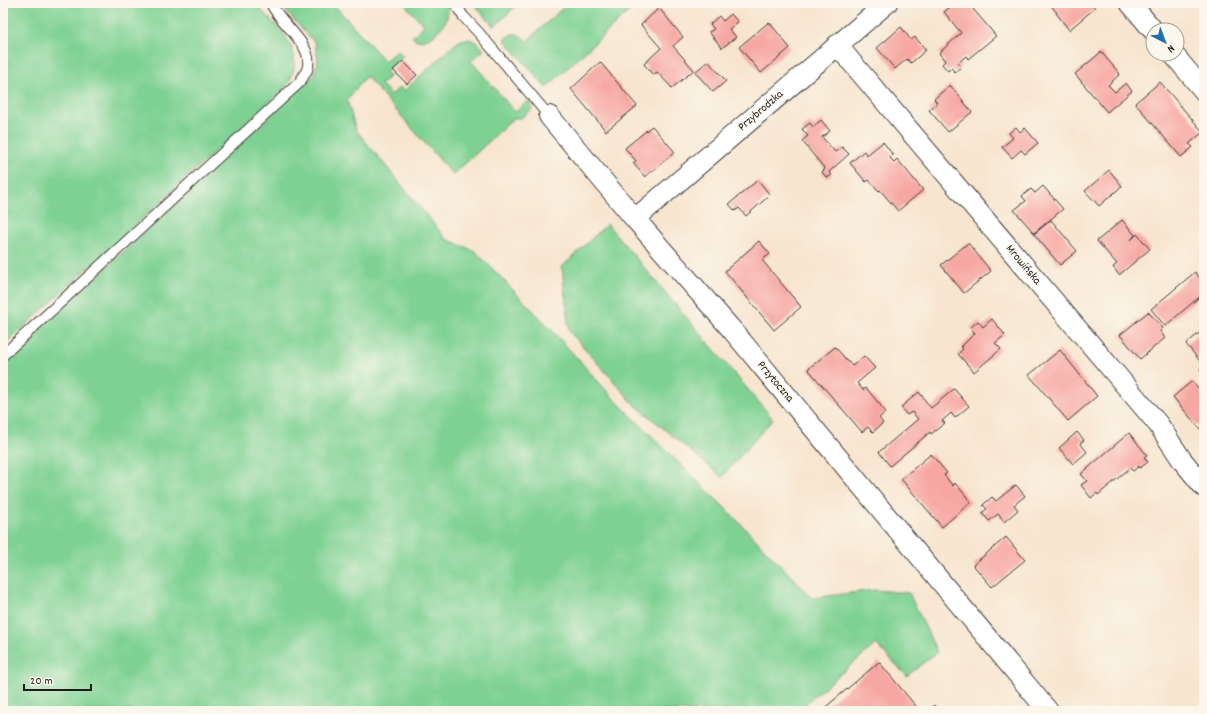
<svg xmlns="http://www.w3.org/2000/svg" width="1207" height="714" viewBox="0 0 1207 714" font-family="Dekko,sans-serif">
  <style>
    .green { fill: #7ed193; stroke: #4d7658 }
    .building { fill: #f7a7a3 }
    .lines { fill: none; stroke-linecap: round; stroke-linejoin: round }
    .service-casing { stroke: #3d3a37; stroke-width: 12 }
    .minor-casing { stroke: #3d3a37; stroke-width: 22 }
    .service { stroke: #fff; stroke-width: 10 }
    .minor { stroke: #fff; stroke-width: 20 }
    .labels { text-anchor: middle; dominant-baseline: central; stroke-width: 3; stroke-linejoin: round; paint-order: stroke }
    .street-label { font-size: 12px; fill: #1c1c1c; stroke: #fbf7ec }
  </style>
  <rect width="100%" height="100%" fill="#fbf7ec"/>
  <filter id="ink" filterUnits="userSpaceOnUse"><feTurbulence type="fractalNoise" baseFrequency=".025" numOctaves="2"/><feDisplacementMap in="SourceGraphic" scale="8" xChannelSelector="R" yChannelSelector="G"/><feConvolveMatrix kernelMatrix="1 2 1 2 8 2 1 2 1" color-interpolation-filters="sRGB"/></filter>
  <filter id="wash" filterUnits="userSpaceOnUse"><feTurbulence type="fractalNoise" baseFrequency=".012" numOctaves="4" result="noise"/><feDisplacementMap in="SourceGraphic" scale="16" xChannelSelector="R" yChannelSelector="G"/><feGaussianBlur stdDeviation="0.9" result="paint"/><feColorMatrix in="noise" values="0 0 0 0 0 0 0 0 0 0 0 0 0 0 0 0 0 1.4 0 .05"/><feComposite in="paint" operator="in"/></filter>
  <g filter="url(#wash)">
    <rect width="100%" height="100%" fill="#f7e5cf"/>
    <g class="green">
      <path d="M3,3h252l2,3c18,19 46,40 35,69 -1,5 -5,9 -8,14l-281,257z"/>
      <path d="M282,3h50l53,58 12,-11 6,6 -17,15 4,5 -9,8 10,11 9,-8 4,4 51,-47c12,-9 20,-5 29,6l-13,11 44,51 13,-11 5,7 -12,10h-7l-61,57 -87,-99 -19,24 9,30 90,109 29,12 73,75 66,73 117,115 81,84 63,-8 34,3 28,59 -30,24 -31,-32 -79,67h-794v-348l311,-288 4,-14 -3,-18 -32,-35z"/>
      <path d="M403,3h43c5,13 -1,21 -10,30 -8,7 -15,11 -24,4l12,-12z"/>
      <path d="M473,3h46l-25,24z"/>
      <path d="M568,3h70l-92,85 -42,-49c11,-8 14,-6 23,2z"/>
      <path d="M607,224l166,195 -51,58 -88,-73 -65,-73 -7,-64z"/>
    </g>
    <g id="blocks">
      <g class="building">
        <path d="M955,3h13l28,33 -28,23 -2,-3 -8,7 3,4 -6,5 -4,-4 -3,3 -6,-7 3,-3 -6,-8 22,-20 -17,-21z"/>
        <path d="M1049,3h42l4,5 -26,22 -13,-17h1z"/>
        <path d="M659,8l24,29 -10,9 21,24 -22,18 -15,-16 -4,3 -9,-11 17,-16 -20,-23z"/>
        <path d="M731,14l7,8 -9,7 7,8 -14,11 -13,-16 5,-3 -4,-5 9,-8 4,5z"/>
        <path d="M769,22l21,26 -29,25 -22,-26z"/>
        <path d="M901,27l10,13 4,-3 11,13 -15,13 -4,-4 -12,10 -18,-21z"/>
        <path d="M1101,52l19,22 -12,11 7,7 11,-9 6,8 -25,21 -32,-38z"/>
        <path d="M403,61l14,14 -10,9 -14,-14z"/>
        <path d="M708,61l18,20 -13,11 -18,-20z"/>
        <path d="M600,62l37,44 -31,25 -35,-42z"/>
        <path d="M1160,82l43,50 -14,12 4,3 -12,10 -46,-54z"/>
        <path d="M950,85l22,27 -24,20 -19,-22 8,-7 -3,-4z"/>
        <path d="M821,120l9,11 -8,6 13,15 7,-5 7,7 -20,18 3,3 -5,3 -5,-6 3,-3 -23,-28 6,-5 -6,-7 8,-6 3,4z"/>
        <path d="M652,126l23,26 -30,25 -12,-14 3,-2 -11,-13z"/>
        <path d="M1016,127l4,5 5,-4 13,15 -13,11 -4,-4 -9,8 -10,-11 11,-9 -4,-5z"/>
        <path d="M883,142l10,13 -3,3 4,4 3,-3 26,31 -25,21 -18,-21 -1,1 -10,-11 -3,2 -16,-19 14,-12 3,4z"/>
        <path d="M1109,170l13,16 -23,20 -14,-15z"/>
        <path d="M758,180l12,15 -24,21 -7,-8 -4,3 -6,-7z"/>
        <path d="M1043,186l20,23 -29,24 -20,-23 12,-9 -4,-5 9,-7 4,4z"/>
        <path d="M1051,220l26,31 -17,14 -26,-31z"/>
        <path d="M1122,220l13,15 -4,5 6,-6 13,15 -31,26 -6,-8 4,-3 -20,-23z"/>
        <path d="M759,241l11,13 -8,6 39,47 -27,23 -49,-59z"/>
        <path d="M968,243l23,28 -27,22 -23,-28z"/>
        <path d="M1195,272l9,11v10l-39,33 -14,-17z"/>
        <path d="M1148,312l15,16 -3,3 5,7 -25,21 -20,-24z"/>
        <path d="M992,319l13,16 -10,8 6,6 -27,23 -16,-18 5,-5 -2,-2 14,-14 -5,-5 8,-7 5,6z"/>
        <path d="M1204,329v45l-4,-5 3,-4 -17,-21z"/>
        <path d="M835,347l17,19 12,-10 11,12 -18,15 6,7 3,-2 20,24 -7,6 4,5 -10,9 -5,-5 -6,5 -54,-63z"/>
        <path d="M1060,350l37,46 -29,25 -39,-46z"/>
        <path d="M1192,381l12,13v32l-4,3 -27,-32z"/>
        <path d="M954,389l15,17 -14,12 -4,-5 -9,8 3,2 -14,11 -1,-2 -40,34 -11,-14 39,-33 -6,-7 -5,3 -6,-8 18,-15 12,16z"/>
        <path d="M1077,432l7,8 -4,3 7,9 -14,12 -14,-16z"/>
        <path d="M1129,433l18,22 -3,2 4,5 -8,6 -1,-2 -6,5 -3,-3 -32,27 -1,-2 -6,5 -10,-13 6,-4 -6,-7z"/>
        <path d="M931,454l16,19 -3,2 9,11 2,-3 16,19 -29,25 -41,-48z"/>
        <path d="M1016,485l9,11 -11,9 4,5 -14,12 -6,-8 -9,7 -7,-8 5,-4 -4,-4 9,-8 4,4z"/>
        <path d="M1006,537l19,23 -33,27 -19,-22z"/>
        <path d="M879,662l41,49h-99z"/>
        <path d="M934,705l4,6h-13l5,-4 1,1z"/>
      </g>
    </g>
  </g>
  <g filter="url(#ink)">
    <use href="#blocks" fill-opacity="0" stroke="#3d3a37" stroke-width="1"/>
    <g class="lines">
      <defs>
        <g id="service">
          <path d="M455,3l8,13 16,17 70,83"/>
          <path d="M3,355l297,-273c2,-4 5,-8 7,-12 9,-25 -28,-46 -36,-67"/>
        </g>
        <g id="minor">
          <path d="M1130,3l23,27"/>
          <path d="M837,45l321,379 24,36 22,27"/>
          <path d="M1173,54l31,37"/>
          <path d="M549,116l86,103 98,112 315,380"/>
          <path d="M635,219l252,-216"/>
        </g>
      </defs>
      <use href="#service" class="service-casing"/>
      <use href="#minor" class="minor-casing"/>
      <use href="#service" class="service"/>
      <use href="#minor" class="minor"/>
    </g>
  </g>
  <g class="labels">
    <g class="street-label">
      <text transform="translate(761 111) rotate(-41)">Przybrodzka</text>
      <text transform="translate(1023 265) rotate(50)">Mrowińska</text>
      <text transform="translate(775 382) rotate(50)">Przytoczna</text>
    </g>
  </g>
  <rect width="1207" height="714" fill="none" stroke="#fbf7ec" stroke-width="16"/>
  <g transform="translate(1165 42) rotate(138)"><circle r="19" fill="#fbf7ec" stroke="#a29f99"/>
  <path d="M0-3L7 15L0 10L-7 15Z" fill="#1f6fb2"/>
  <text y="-6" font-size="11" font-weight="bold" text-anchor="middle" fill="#1c1c1c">N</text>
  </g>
  <path d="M24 684v6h67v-6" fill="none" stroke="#1c1c1c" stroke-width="2"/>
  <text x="30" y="684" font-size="12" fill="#1c1c1c" stroke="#fbf7ec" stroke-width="3" paint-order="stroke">20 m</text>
</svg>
